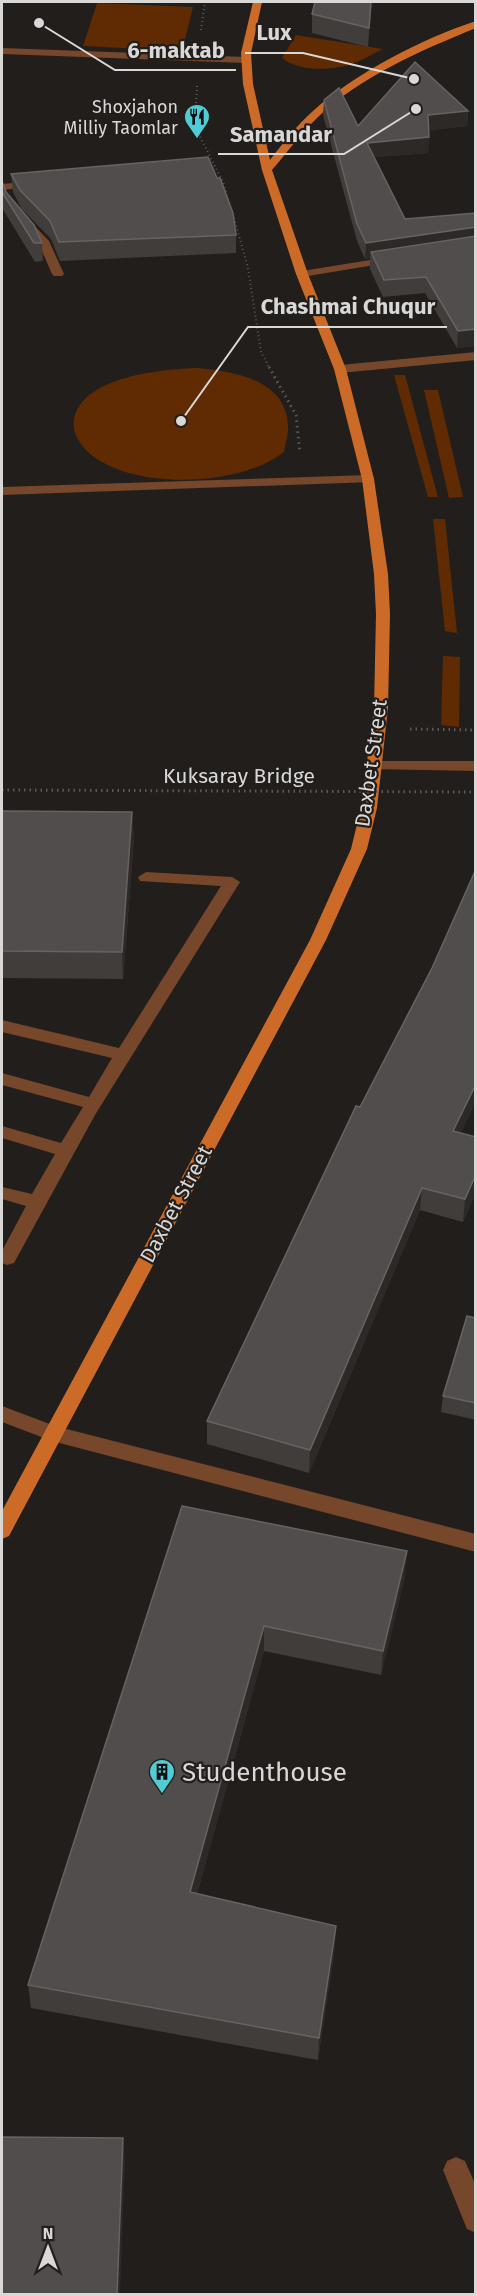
<svg xmlns="http://www.w3.org/2000/svg" width="477" height="2296" viewBox="0 0 477 2296" font-family="'Fira Sans',sans-serif">
  <style>
    .green { fill: #602b02 }
    .lines { fill: none; stroke-linecap: round; stroke-linejoin: round }
    .path-far1 { stroke: #5c5958; stroke-width: 2; stroke-dasharray: 1 3; stroke-linecap: butt }
    .path { stroke: #5c5958; stroke-width: 3; stroke-dasharray: 1.5 4; stroke-linecap: butt }
    .minor { fill: #76472a; fill-rule: evenodd }
    .major { fill: #cc6b28; fill-rule: evenodd }
    .path-bridge { stroke: #5c5958; stroke-width: 3; stroke-dasharray: 1.5 4; stroke-linecap: butt }
    .wall { fill: #413d3b }
    .shaded-wall { fill: #2d2927 }
    .building { fill: #514d4c; stroke: #666361; stroke-width: 1.5 }
    .labels { text-anchor: middle; dominant-baseline: central; stroke-width: 4.5; stroke-linejoin: round; paint-order: stroke }
    .far-poi-label { font-size: 18px; fill: #dad8d7; stroke: #211e1c; text-anchor: end }
    .street-label { font-size: 21px; fill: #dad8d7; stroke: #211e1c }
    .near-poi-label { font-size: 26px; fill: #dad8d7; stroke: #211e1c; text-anchor: start }
    .leader { fill: none; stroke: #dad8d7; stroke-width: 2 }
    .callout-dot { fill: #dad8d7; stroke: #211e1c; stroke-width: 2 }
    .callout-label { font-size: 22px; text-anchor: middle; font-weight: bold; fill: #dad8d7; stroke: #211e1c; stroke-width: 4.5; stroke-linejoin: round; paint-order: stroke }
  </style>
  <rect width="100%" height="100%" fill="#211e1c"/>
  <g class="green">
    <path d="M97,3l96,4 -11,44 -99,-5z"/>
    <path d="M296,35l87,14c-11,5 -23,13 -35,16 -19,6 -50,6 -66,-7z"/>
    <path d="M197,368c35,3 89,11 91,57 1,8 -3,19 -4,27 -44,35 -154,39 -196,0 -9,-9 -16,-20 -14,-32 7,-44 90,-51 123,-52z"/>
    <path d="M394,375h11l33,122h-10z"/>
    <path d="M424,390h14l25,107 -14,1z"/>
    <path d="M433,519h12l12,114 -12,-2z"/>
    <path d="M443,656l17,1 -1,70 -18,-2z"/>
  </g>
  <g class="lines">
    <g class="path-far1">
      <path d="M201,30l4,-28"/>
      <path d="M197,86l-2,41 29,57 5,19"/>
      <path d="M234,218l14,50 13,84 9,17"/>
    </g>
    <g class="path">
      <path d="M269,367l27,48 4,38"/>
      <path d="M410,729l66,1"/>
    </g>
    <g class="minor">
      <path d="M2,48l244,9 5,3 -5,3 -244,-9z"/>
      <path d="M36,181l4,1v4l-38,4v-6z"/>
      <path d="M24,218l4,1 21,22 15,33 -2,2h-8l-2,-2 -14,-32 -19,-21z"/>
      <path d="M395,256l6,3 -2,2 -97,16 -6,-3 6,-3z"/>
      <path d="M476,352v8l-136,13 -6,-4 6,-4z"/>
      <path d="M368,475l5,1 1,3 -1,3 -371,13v-8z"/>
      <path d="M375,761h101v10l-106,-2 -3,-3 3,-3z"/>
      <path d="M146,872l86,5 8,5 -145,233 -81,148 -7,2 -5,-2v-12l24,-45 -24,-7v-12l30,7 23,-40 -53,-16v-12l59,17 22,-36 -81,-22v-12l87,24 23,-39 -110,-26v-12l117,28 102,-162 -81,-5 -2,-4z"/>
      <path d="M2,1406l53,20 421,108v18l-424,-111 -50,-19z"/>
      <path d="M456,2157l9,4 11,25v47l-9,-4 -24,-59 4,-9z"/>
    </g>
    <path class="major" d="M253,2h9l-11,51 2,31 17,76c13,-17 27,-35 43,-49 41,-37 110,-73 163,-90v7c-56,23 -115,48 -159,90 -17,16 -30,35 -45,52l36,104 38,95 28,110 14,95 2,40 -2,94 -11,100 -10,41 -41,91 -317,596 -7,3v-28l308,-571 41,-91 10,-41 13,-100 2,-94 -2,-40 -12,-95 -28,-110 -38,-95 -34,-104 -19,-86 -2,-31z"/>
    <path class="path-bridge" d="M2,790l474,2"/>
  </g>
  <g class="wall">
    <path d="M372,2l-4,45 -56,-14v-19z"/>
    <path d="M324,100l34,26 110,-15 -1,15 -38,4 -1,23 -54,4 31,62 71,-6v133l-19,2 -32,-55 -42,4 -13,-28v-11l-5,1 -8,-18 -34,-126z"/>
    <path d="M11,174l225,61v18l-176,8 -9,-22 -30,-31 -8,-16z"/>
    <path d="M2,181l4,11 36,51 1,18 -8,1 -33,-54z"/>
    <path d="M2,811l130,1 2,27 -11,140 -121,-1z"/>
    <path d="M432,968l29,165 15,4v55l-13,30 -43,-12 -111,263 -102,-29v-23l153,-314z"/>
    <path d="M476,1318v102l-35,-8 2,-16z"/>
    <path d="M182,1506l223,70 -24,99 -117,-24 -67,243 138,54 -17,112 -287,-52 -3,-23z"/>
  </g>
  <g class="shaded-wall">
    <path d="M371,2h1l-4,45 1,-19z"/>
    <path d="M468,111l-1,15 -39,5v-16z"/>
    <path d="M429,137l-1,16 -62,5 1,-15z"/>
    <path d="M476,227v16l-105,9 -1,6 -5,1 1,-16z"/>
    <path d="M476,329v17l-19,2 1,-17z"/>
    <path d="M132,812l2,27 -11,140 -1,-27z"/>
    <path d="M476,1084v18l-25,52 2,-23z"/>
    <path d="M476,1174v18l-13,30 2,-23z"/>
    <path d="M422,1188l-2,22 -111,263 1,-23z"/>
    <path d="M407,1551l-2,25 -24,99 2,-24z"/>
    <path d="M264,1626v25l-73,264 -1,-23z"/>
    <path d="M336,1926l-1,22 -17,112 1,-22z"/>
    <path d="M123,2138l2,21 -5,136h-3z"/>
  </g>
  <g class="building">
    <path d="M315,2h56l-2,26 -57,-14z"/>
    <path d="M415,62l53,49 -40,4 1,22 -62,6 38,76 71,-6v14l-110,16 -9,-19 -33,-124 15,-12 19,38z"/>
    <path d="M208,157l9,21h3l13,35 3,22 -177,7 -9,-21 -30,-31 -9,-16z"/>
    <path d="M2,181l4,11 28,33 8,18h-8l-32,-51z"/>
    <path d="M476,236v93l-18,2 -32,-54 -42,3 -13,-28z"/>
    <path d="M2,811l130,1 -10,140 -120,-1z"/>
    <path d="M476,869v215l-23,47 23,6v37l-11,25 -43,-11 -112,262 -103,-29 149,-315 4,1 72,-139z"/>
    <path d="M467,1316l9,2v85l-33,-7z"/>
    <path d="M182,1506l225,45 -24,100 -119,-25 -74,266 146,34 -17,112 -291,-53z"/>
    <path d="M2,2137l121,1 -6,157h-115z"/>
  </g>
  <defs>
    <symbol id="restaurant-pin" viewBox="-11 -11 22 30"><path d="M0 17L-7.5 6A9.5 9.5 0 1 1 7.5 6Z" fill="#51ccd4" stroke="#211e1c"/><path d="M-5-6h1v4h1v-4h1v4h1v-4h1v5L-1.5 .5V6h-2V.5L-5-1ZM5-6V6H3V1.5H1.5Q1.5-4 5-6Z" fill="#111"/></symbol>
    <symbol id="building-pin" viewBox="-11 -11 22 30"><path d="M0 17L-7.5 6A9.5 9.5 0 1 1 7.5 6Z" fill="#51ccd4" stroke="#211e1c"/><path d="M-4-6H4V6H1V3H-1V6H-4ZM-2.5-4.3h1.7v1.8h-1.7ZM.8-4.3h1.7v1.8H.8ZM-2.5-1h1.7V.8h-1.7ZM.8-1h1.7V.8H.8Z" fill="#111"/></symbol>
  </defs>
  <g fill-rule="evenodd">
    <use href="#restaurant-pin" x="182" y="102" width="30" height="40"/>
    <use href="#building-pin" x="147" y="1757" width="30" height="40"/>
  </g>
  <g class="labels">
    <g class="far-poi-label">
      <text x="178" y="107">Shoxjahon<tspan x="178" dy="21">Milliy Taomlar</tspan></text>
    </g>
    <g class="street-label">
      <text transform="translate(371 763) rotate(-82)">Daxbet Street</text>
      <text x="239" y="776">Kuksaray Bridge</text>
      <text transform="translate(176 1204) rotate(-62)">Daxbet Street</text>
    </g>
    <g class="near-poi-label">
      <text x="182" y="1772">Studenthouse</text>
    </g>
  </g>
  <path class="leader" d="M414 79L303 53H245M39 23L115 70H236M416 109L344 154H218M181 421L248 327H447"/>
  <g class="callout-dot">
    <circle cx="414" cy="79" r="6"/>
    <circle cx="39" cy="23" r="6"/>
    <circle cx="416" cy="109" r="6"/>
    <circle cx="181" cy="421" r="6"/>
  </g>
  <g class="callout-label">
    <text x="274" y="40">Lux</text>
    <text x="176" y="58">6-maktab</text>
    <text x="281" y="142">Samandar</text>
    <text x="348" y="314">Chashmai Chuqur</text>
  </g>
  <rect width="477" height="2296" fill="none" stroke="#dad8d7" stroke-width="6"/>
  <g transform="translate(48 2248)" stroke="#211e1c" stroke-width="4.5" paint-order="stroke">
  <path d="M0-4.5L10 22L0 15L-10 22Z" fill="#dad8d7"/>
  <text y="-9" font-size="16" font-weight="bold" text-anchor="middle" fill="#dad8d7">N</text>
  </g>
</svg>
